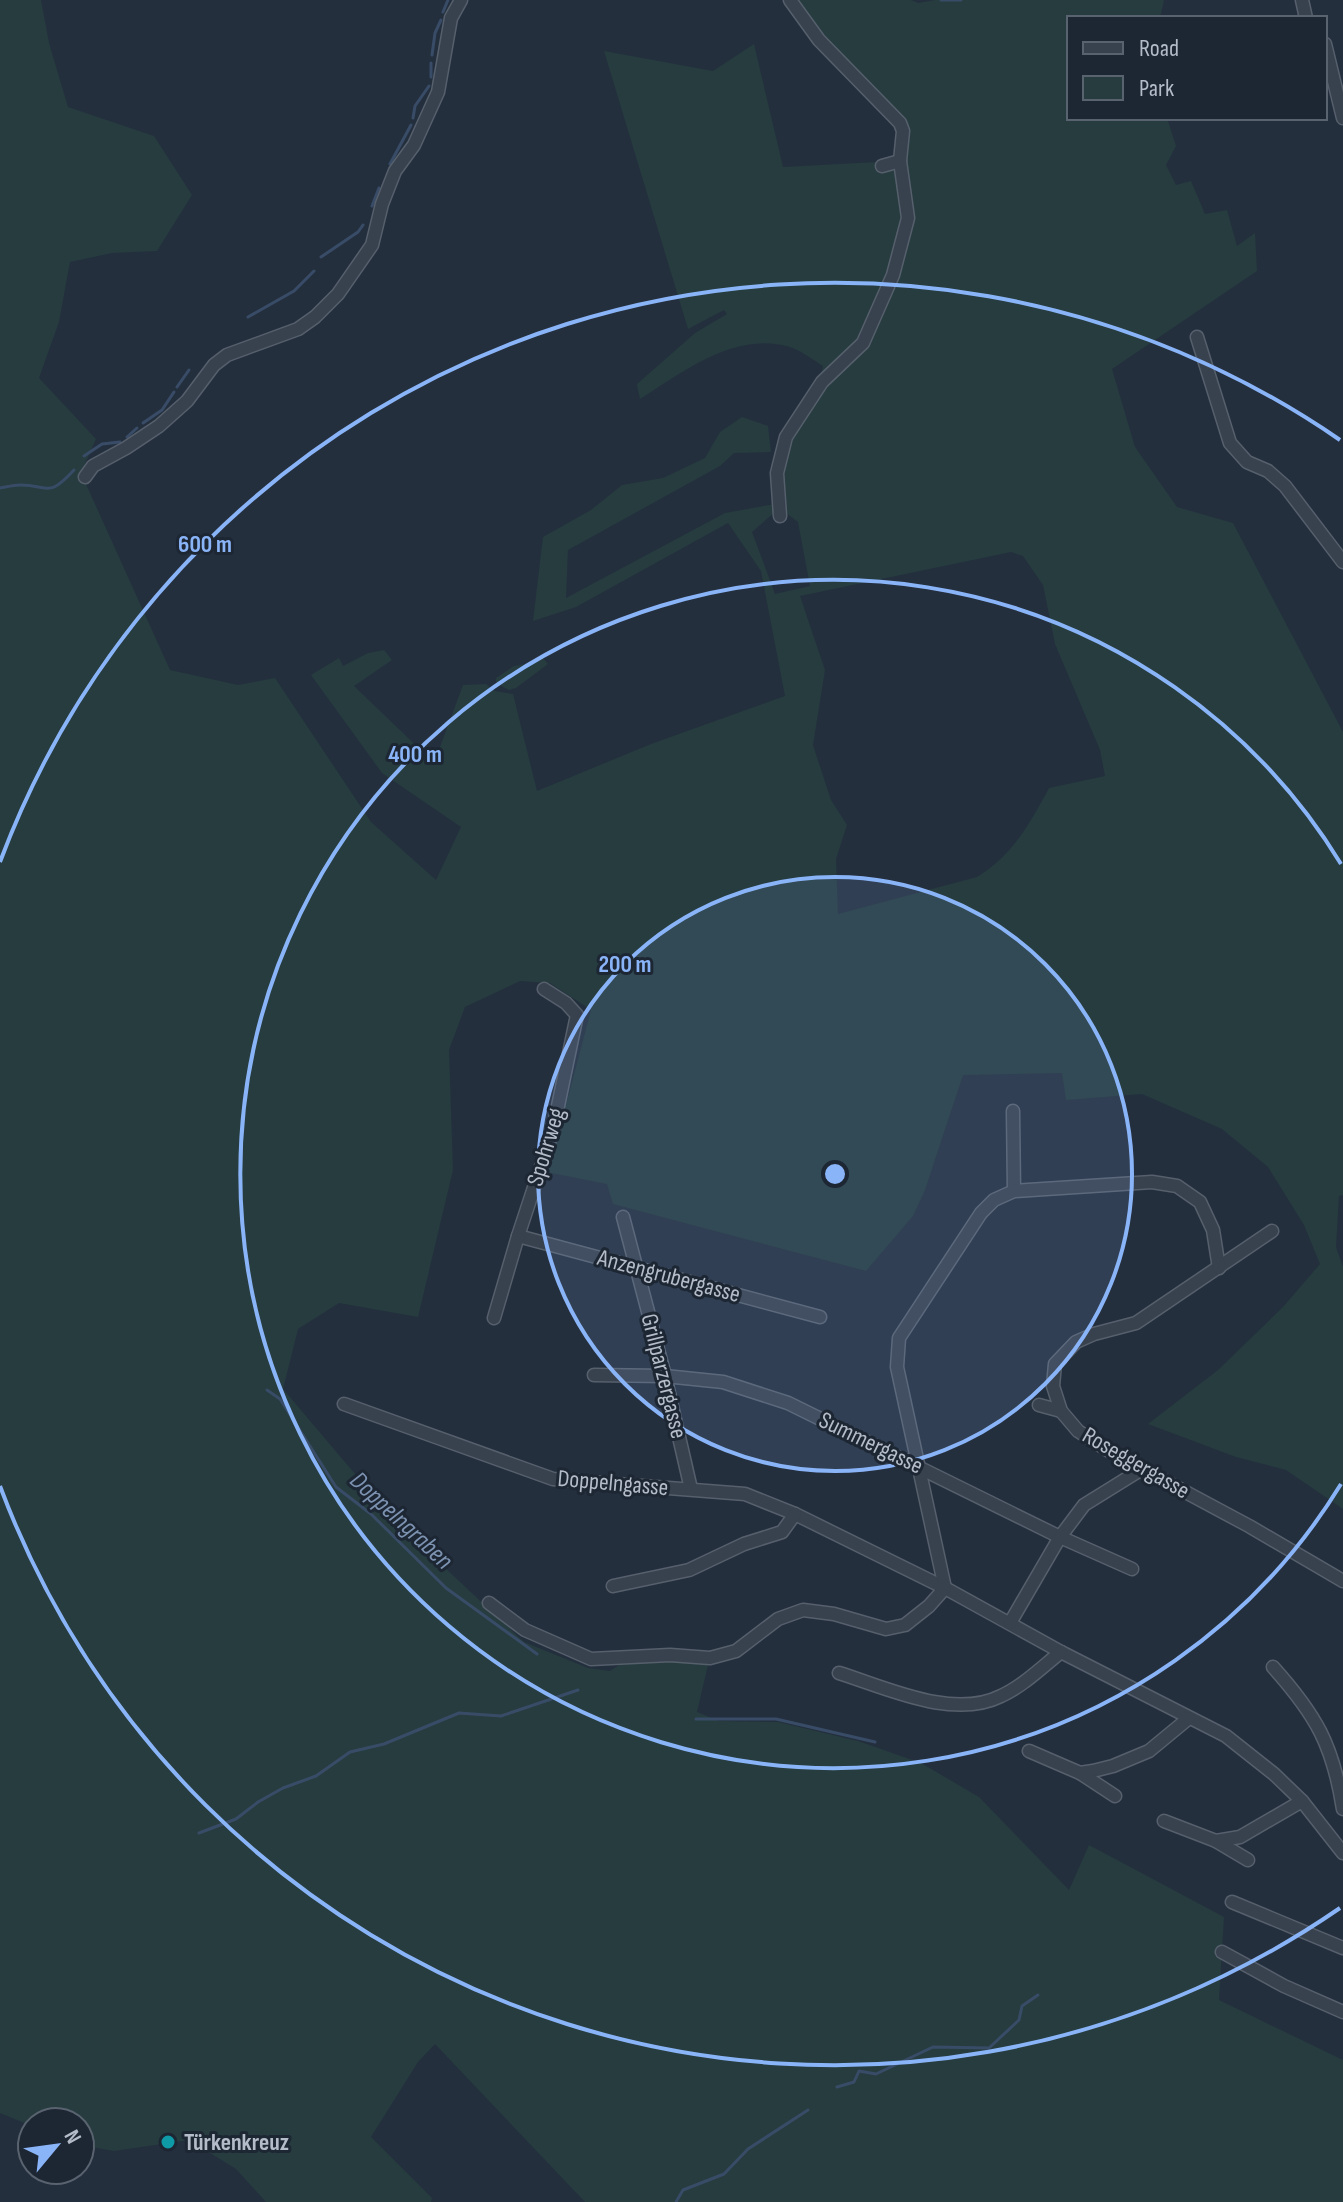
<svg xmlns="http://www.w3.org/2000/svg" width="1343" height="2202" viewBox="0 0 1343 2202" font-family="'Sofia Sans Condensed',sans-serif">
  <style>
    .green { fill: #263c3f; fill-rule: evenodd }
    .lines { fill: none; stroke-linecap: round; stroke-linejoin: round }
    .stream { stroke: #394c67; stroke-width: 3 }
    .minor-casing { stroke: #565f6c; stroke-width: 15 }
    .minor { stroke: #38414e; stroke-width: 12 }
    .ring { fill: none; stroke: #8ab4f8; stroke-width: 4 }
    .culture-dot { fill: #0f9aa8; stroke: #1d2633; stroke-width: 3 }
    .labels { text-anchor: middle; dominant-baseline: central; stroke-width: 6; stroke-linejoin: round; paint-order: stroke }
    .street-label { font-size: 24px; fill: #b4bcc9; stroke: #1d2633 }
    .poi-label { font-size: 24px; font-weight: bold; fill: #b4bcc9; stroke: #1d2633; text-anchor: start }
    .water-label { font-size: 26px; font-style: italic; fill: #7c92b1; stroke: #1d2633 }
    .centre { fill: #8ab4f8; stroke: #1d2633; stroke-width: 4 }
    .ring-label { font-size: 24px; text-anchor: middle; font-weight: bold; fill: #8ab4f8; stroke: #1d2633; stroke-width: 6; stroke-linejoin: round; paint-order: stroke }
  </style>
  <rect width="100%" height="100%" fill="#242f3e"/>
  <g class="green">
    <path d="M0,0h41l8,43 19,64 86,29 38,59 -35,56 -45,2 -42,9 -11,60 -20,56 57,61 -15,34 89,197 68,15 37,-7 96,144 65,58 25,-53 -79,-54 -71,-98 28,-17 4,8 25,-13 16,-3 8,10 -38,26 73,70 13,-9 23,-62 23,-1 9,7 18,3 24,97 114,-47 134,-48 -24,-125 -33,-48 -152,84 -43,14 10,-84 48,-27 31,-25 41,-7 42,-20 15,-26 22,-15 26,9 3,26 -37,1 -14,13 -152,84 -2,48 159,-85 50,-9 1,7 -24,21 23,62 35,-8 -12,-64 -16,-12c0,-28 1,-55 12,-81 8,-22 25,-39 29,-63 -10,-6 -21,-15 -33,-19 -55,-16 -105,24 -150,52l-3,-15 58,-51 32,-19 -3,-4 -36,19 -84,-278 109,20 41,-27 29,123 113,-6 6,-43 -26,-19 -84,-99h119l7,3 17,-3h229l-4,18h-91v100h98l9,28 -10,19 10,20 15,-4 14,33 22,-4 10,36 18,-13 2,38 -145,98 23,78 42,60 56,16 110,209v463l-4,1 -3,51 7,20v242l-57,-39 -50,-13 -88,-33 70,-54 65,-63 37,-43 -16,-39 -36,-58 -46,-38 -80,-35 -76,6 -4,-27 -99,2 -38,115 -12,26 -47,55 -253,-67 -6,-20 -61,-12 16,-52 29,-110 -41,-27 -30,-2 -55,26 -16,43 4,120 -35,147 -79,-14 -41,26 -15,60 112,132 129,121 64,26 22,3 17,-11 40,-2 41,7 -11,47 22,9 59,1 80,19 63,22 58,34 90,93 20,-45 135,72 -5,83 124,60v142h-758l-150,-158 -17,18 -47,75 61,61 -1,4h-165l-30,-33 -47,-29 -75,11 -34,-6v-23h-48v4l-32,-13zM1011,552l12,4 20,29 12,59 45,106 5,26 -56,12c-19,35 -36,67 -72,89l-139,37 -2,-55 11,-34 -16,-25 -18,-55 12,-75 -25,-74z"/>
    <path d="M542,657l6,7 -32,24 -7,2 -13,-7v-5l18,-12 19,-3z"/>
  </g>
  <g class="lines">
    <g class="stream">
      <path d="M941,0h20"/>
      <path d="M443,12l5,-12"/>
      <path d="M432,55l3,-22 6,-13"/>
      <path d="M431,77v-14"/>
      <path d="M413,118l2,-12 14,-20"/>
      <path d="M390,164l21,-39"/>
      <path d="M372,206l7,-18"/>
      <path d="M321,257l37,-25 5,-7"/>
      <path d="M248,317l46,-26 20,-20"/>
      <path d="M177,387l12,-17"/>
      <path d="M143,423l19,-13 12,-18"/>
      <path d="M127,437l10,-9"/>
      <path d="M84,456l18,-12 18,-2"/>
      <path d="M0,488c6,-1 14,-3 20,-3 30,0 27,14 54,-15"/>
      <path d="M267,1390l13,9 56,88 35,27 75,74 91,66"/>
      <path d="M696,1719h80l99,23"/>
      <path d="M199,1833l37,-14 22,-17 25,-14 33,-12 34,-24 34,-8 75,-31 42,3 77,-26"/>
      <path d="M837,2087l17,-5 5,-11 17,3 57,-27 56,1 30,-28 3,-14 16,-11"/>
      <path d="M676,2202l7,-12 41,-16 24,-25 60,-39"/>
    </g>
    <defs>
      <g id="minor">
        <path d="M1302,0l4,18"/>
        <path d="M1325,44l18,74"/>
        <path d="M882,166l18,-5"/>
        <path d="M1197,337l33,106 17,19 21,9 17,15 58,76"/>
        <path d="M85,477l8,-11 33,-18 33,-22 28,-25 27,-36 13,-10 71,-26 17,-12 23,-23 34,-49 10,-41 13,-33 19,-26 24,-53 13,-74 10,-18"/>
        <path d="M780,516l-3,-43 9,-36 36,-55 41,-39 30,-68 15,-57 -8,-57 3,-30 -3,-8 -81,-83 -29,-40"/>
        <path d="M1013,1111l1,80"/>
        <path d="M623,1217l42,159 26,113"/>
        <path d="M1272,1231l-136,92 -42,11 -18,8 -21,22 -2,22 8,25 17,20 31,20 140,75 94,55"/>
        <path d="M518,1236l302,81"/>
        <path d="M494,1318l24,-82 35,-106 24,-115 -11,-12 -22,-14"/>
        <path d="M594,1375l71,1 58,6 65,21 272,134 72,32"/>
        <path d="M344,1404l209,75 192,15 50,20 150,74 116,64 165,84 48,38 28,27 41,52"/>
        <path d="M1039,1405l22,6"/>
        <path d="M613,1586l76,-16 55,-26 38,-12 13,-18"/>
        <path d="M489,1603l36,27 66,29 79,-4 40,3 26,-7 42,-32 25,-9 31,4 52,15 19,-4 24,-19 16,-18 -48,-221 2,-29 82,-125 13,-13 20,-9 138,-9 25,4 23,16 13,28 6,38"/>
        <path d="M1010,1623l50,-86 24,-32 58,-36"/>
        <path d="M1273,1667c43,48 60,78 70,142"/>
        <path d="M839,1673c48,15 114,47 162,23 22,-10 41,-29 60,-44"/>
        <path d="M1029,1751l51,22 13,-2 20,-5 36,-15 40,-33"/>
        <path d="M1080,1773l35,23"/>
        <path d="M1164,1821l52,20 24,-4 62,-36"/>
        <path d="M1216,1841l32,19"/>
        <path d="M1232,1902l111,46"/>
        <path d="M1222,1952l62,34 59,26"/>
      </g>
    </defs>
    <use href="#minor" class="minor-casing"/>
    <use href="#minor" class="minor"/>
  </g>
  <circle cx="835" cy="1174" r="297" fill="#8ab4f8" fill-opacity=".12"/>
  <g class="ring">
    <circle cx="835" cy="1174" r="297"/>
    <path d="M1341 1484A594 594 0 1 1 1341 864"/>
    <path d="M1340 1908A891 891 0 0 1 0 1486M0 862A891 891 0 0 1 1340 440"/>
  </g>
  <circle class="culture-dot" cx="168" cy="2142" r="8"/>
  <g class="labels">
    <g class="street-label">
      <text transform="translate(546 1147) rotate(-73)">Spohrweg</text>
      <text transform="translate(669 1276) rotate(15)">Anzengrubergasse</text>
      <text transform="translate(664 1376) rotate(76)">Grillparzergasse</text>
      <text transform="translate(871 1443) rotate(26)">Summergasse</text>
      <text transform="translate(1136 1463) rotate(30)">Roseggergasse</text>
      <text transform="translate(613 1483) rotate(5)">Doppelngasse</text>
    </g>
    <g class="poi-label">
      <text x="184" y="2142">Türkenkreuz</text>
    </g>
    <g class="water-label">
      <text transform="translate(401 1521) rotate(43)">Doppelngraben</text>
    </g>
  </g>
  <circle cx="835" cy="1174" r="12" class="centre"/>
  <g class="ring-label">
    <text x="205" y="552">600 m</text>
    <text x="415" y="762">400 m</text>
    <text x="625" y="972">200 m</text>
  </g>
  <rect x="1067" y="16" width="260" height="104" fill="#1d2633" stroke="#59626f" stroke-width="2"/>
  <rect x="1083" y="42" width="40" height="12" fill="#38414e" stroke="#59626f" stroke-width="2"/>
  <text x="1139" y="56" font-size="24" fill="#b4bcc9">Road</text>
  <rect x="1083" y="76" width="40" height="24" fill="#263c3f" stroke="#59626f" stroke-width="2"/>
  <text x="1139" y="96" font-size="24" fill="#b4bcc9">Park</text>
  <g transform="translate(56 2146) rotate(61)"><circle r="38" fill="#1d2633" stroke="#59626f" stroke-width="2"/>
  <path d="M0-6L14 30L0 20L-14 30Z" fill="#8ab4f8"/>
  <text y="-12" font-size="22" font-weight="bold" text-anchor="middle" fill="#b4bcc9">N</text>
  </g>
</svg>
